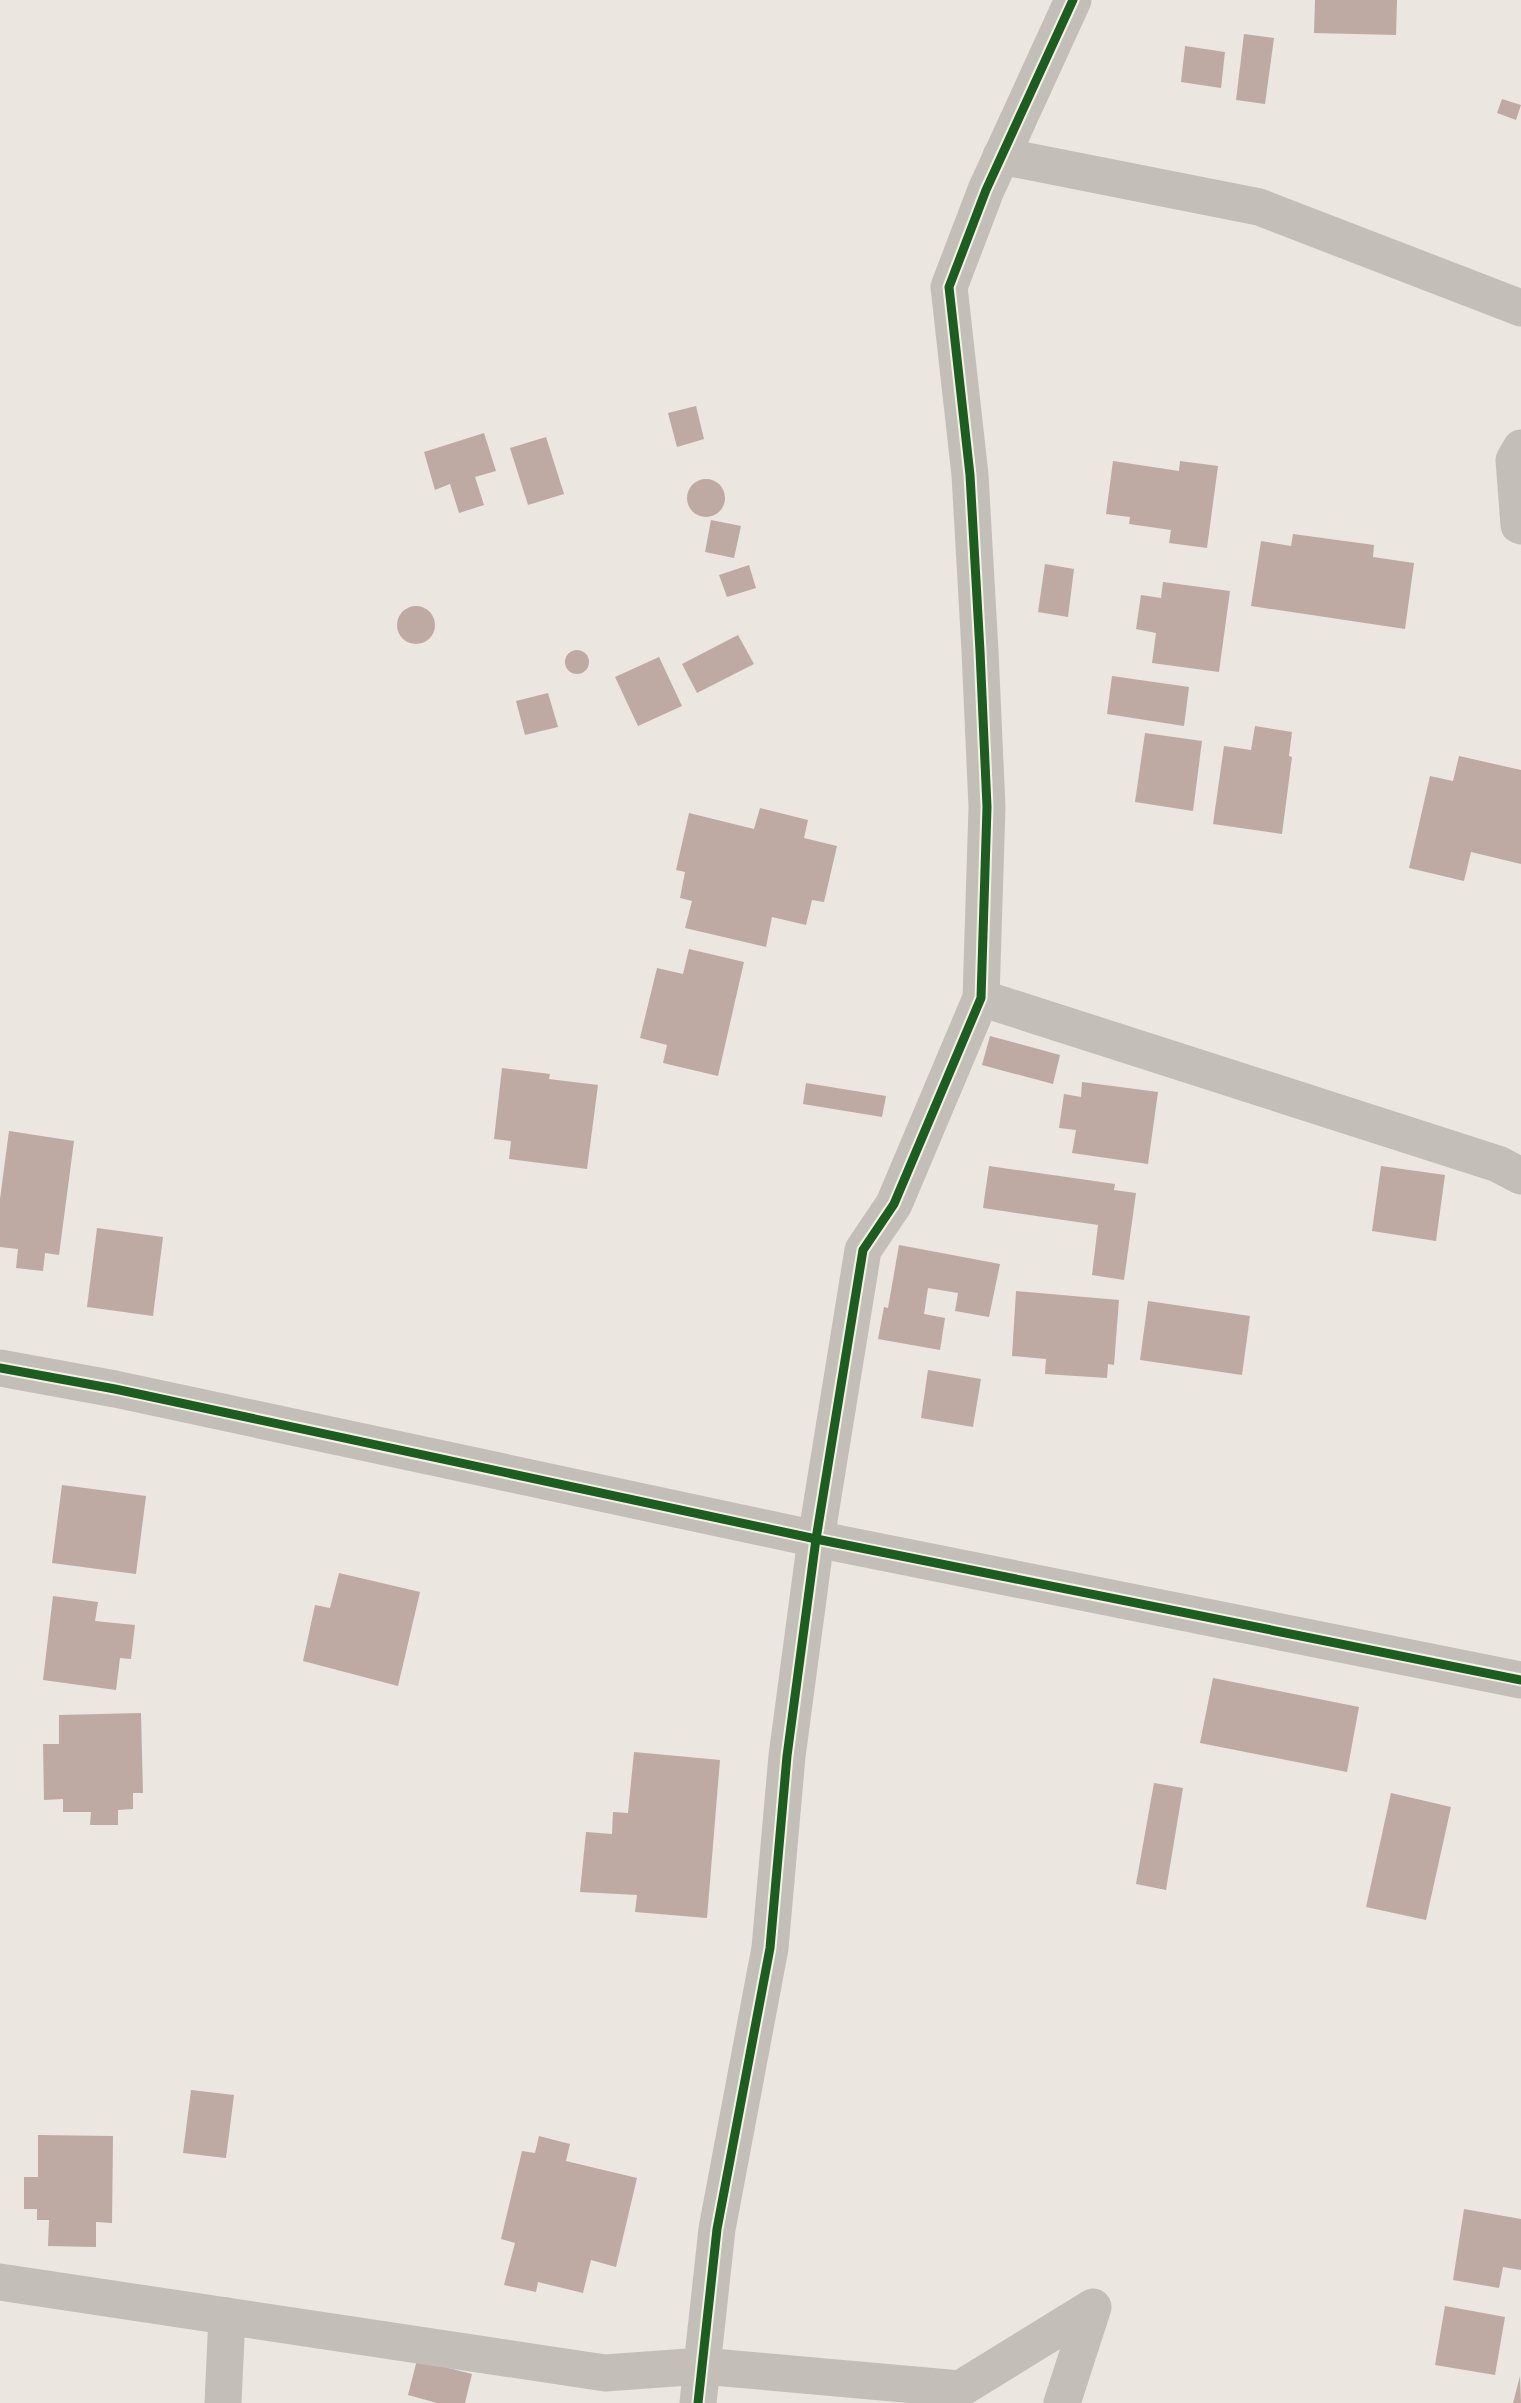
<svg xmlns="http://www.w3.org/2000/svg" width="1521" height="2403" viewBox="0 0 1521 2403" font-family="Barlow,sans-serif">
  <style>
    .building { fill: #beaaa2 }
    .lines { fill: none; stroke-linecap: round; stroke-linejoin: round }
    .minor { stroke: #c4beb9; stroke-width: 37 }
    .cycleway-casing { stroke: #f8f0e7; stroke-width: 13 }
    .cycleway { stroke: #1b5e20; stroke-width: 9 }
  </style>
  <rect width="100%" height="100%" fill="#ebe6e0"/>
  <g class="building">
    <path d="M1315,0h82l-1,35 -82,-2z"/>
    <path d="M1244,34l30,4 -9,66 -29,-4z"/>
    <path d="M1185,46l40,6 -4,36 -40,-6z"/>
    <path d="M1502,99l19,6 -5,15 -19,-7z"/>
    <path d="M696,406l8,33 -27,8 -9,-34z"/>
    <path d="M484,433l12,38 -21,6 9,28 -25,8 -9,-29 -15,6 -11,-38z"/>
    <path d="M546,437l18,57 -36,11 -18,-57z"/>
    <path d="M1113,461l66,10 1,-10 38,5 -11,82 -38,-5 2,-13 -42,-6 1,-7 -24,-3z"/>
    <circle cx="706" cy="498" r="19"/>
    <path d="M711,520l30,6 -7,32 -29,-6z"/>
    <path d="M1293,534l81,11 -1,12 41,6 -9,66 -154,-23 10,-65 30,5z"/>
    <path d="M1045,564l29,5 -6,48 -30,-5z"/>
    <path d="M749,565l7,23 -29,9 -8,-22z"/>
    <path d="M1163,582l67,9 -11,81 -67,-9 4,-30 -20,-4 5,-34 20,3z"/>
    <circle cx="416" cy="625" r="19"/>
    <path d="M738,635l16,29 -57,29 -15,-29z"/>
    <circle cx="577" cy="662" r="12"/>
    <path d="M659,657l23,49 -44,20 -23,-49z"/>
    <path d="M1112,676l77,11 -5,39 -77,-12z"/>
    <path d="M548,693l10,34 -33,8 -9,-34z"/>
    <path d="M1255,726l37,6 -3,24 3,1 -10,77 -69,-10 11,-78 27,4z"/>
    <path d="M1145,733l57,8 -9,70 -58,-9z"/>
    <path d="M1459,756l62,14v94l-50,-12 -7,29 -55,-13 21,-92 23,5z"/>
    <path d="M760,808l48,12 -4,18 33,8 -13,56 -12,-2 -6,25 -34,-8 -6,30 -81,-19 7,-27 -12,-3 5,-26 -9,-2 13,-57 65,16z"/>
    <path d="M689,949l55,13 -26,114 -55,-13 4,-18 -27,-7 17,-70 26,6z"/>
    <path d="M990,1036l70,19 -7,29 -71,-19z"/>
    <path d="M502,1068l48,6 -1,5 49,6 -11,84 -78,-10 2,-18 -17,-2z"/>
    <path d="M1082,1082l76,10 -10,72 -76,-11 4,-23 -17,-2 5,-34 17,3z"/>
    <path d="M806,1083l80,13 -4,21 -79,-13z"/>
    <path d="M9,1131l65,10 -15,114 -14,-2 -2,18 -27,-3 2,-19 -18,-2v-48z"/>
    <path d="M989,1166l126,18 -1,6 22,3 -12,87 -32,-5 6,-50 -115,-17z"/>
    <path d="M1381,1166l64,9 -9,66 -64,-10z"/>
    <path d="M97,1228l66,9 -10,79 -66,-9z"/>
    <path d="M899,1245l101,19 -11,53 -34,-6 3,-18 -30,-5 -4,26 21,4 -5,32 -62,-11 6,-32 4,1z"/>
    <path d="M1016,1291l103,9 -5,65 -6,-1 -1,14 -62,-4 1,-15 -34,-3z"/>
    <path d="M1148,1301l102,15 -8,59 -102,-15z"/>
    <path d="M928,1370l53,9 -8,48 -52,-9z"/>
    <path d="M62,1485l84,11 -10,78 -84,-11z"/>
    <path d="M339,1573l81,19 -22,94 -95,-25 12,-56 15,3z"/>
    <path d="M53,1596l45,6 -3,19 40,4 -4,34 -11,-1 -4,32 -73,-10z"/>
    <path d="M1213,1678l146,29 -12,65 -147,-29z"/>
    <path d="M141,1713l2,80h-10v16l-15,1v15h-28l1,-13h-28v-13l-19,1 -1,-56h16v-29z"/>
    <path d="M634,1752l86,8 -13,158 -72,-6 2,-17 -57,-3 6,-60 26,2 1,-22 15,1z"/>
    <path d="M1154,1783l29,5 -17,102 -30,-6z"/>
    <path d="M1391,1793l60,14 -25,113 -60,-13z"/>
    <path d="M191,2090l43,5 -8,63 -43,-5z"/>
    <path d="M38,2135l75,1 -1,87 -16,-1v25l-48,-1 1,-26h-12v-11h-13v-32h14z"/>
    <path d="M539,2136l31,8 -4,17 71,17 -21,89 -25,-7 -8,33 -45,-11 -2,10 -32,-7 11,-42 -14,-4 21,-88 13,2z"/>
    <path d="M1464,2209l57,10v51l-18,-3 -4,21 -46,-8z"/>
    <path d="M1445,2306l60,11 -10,58 -60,-10z"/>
    <path d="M417,2360l55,14 -7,29h-28l-29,-8z"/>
    <path d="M1520,2376l1,27h-8z"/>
  </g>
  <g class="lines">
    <g class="minor">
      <path d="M1001,156l258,51 262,101"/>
      <path d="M1521,448l-7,12 5,65 2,1"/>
      <path d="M981,998l517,166 23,12"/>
      <path d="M0,1368l115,21 701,150 705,141"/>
      <path d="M0,2282l605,91 97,-7 258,23 133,-82 -31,96"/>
      <path d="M223,2403l4,-87"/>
      <path d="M698,2403l19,-174 53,-281 17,-192 29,-217 47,-289 31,-46 87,-206 6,-191 -7,-156 -10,-176 -21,-188 37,-97 87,-190"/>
    </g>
    <defs>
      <g id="cycleway">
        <path d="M0,1368l115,21 701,150 705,141"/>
        <path d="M698,2403l19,-174 53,-281 17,-192 29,-217 47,-289 31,-46 87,-206 6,-191 -7,-156 -10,-176 -21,-188 37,-97 87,-190"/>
      </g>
    </defs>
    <use href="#cycleway" class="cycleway-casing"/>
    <use href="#cycleway" class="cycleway"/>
  </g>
</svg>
